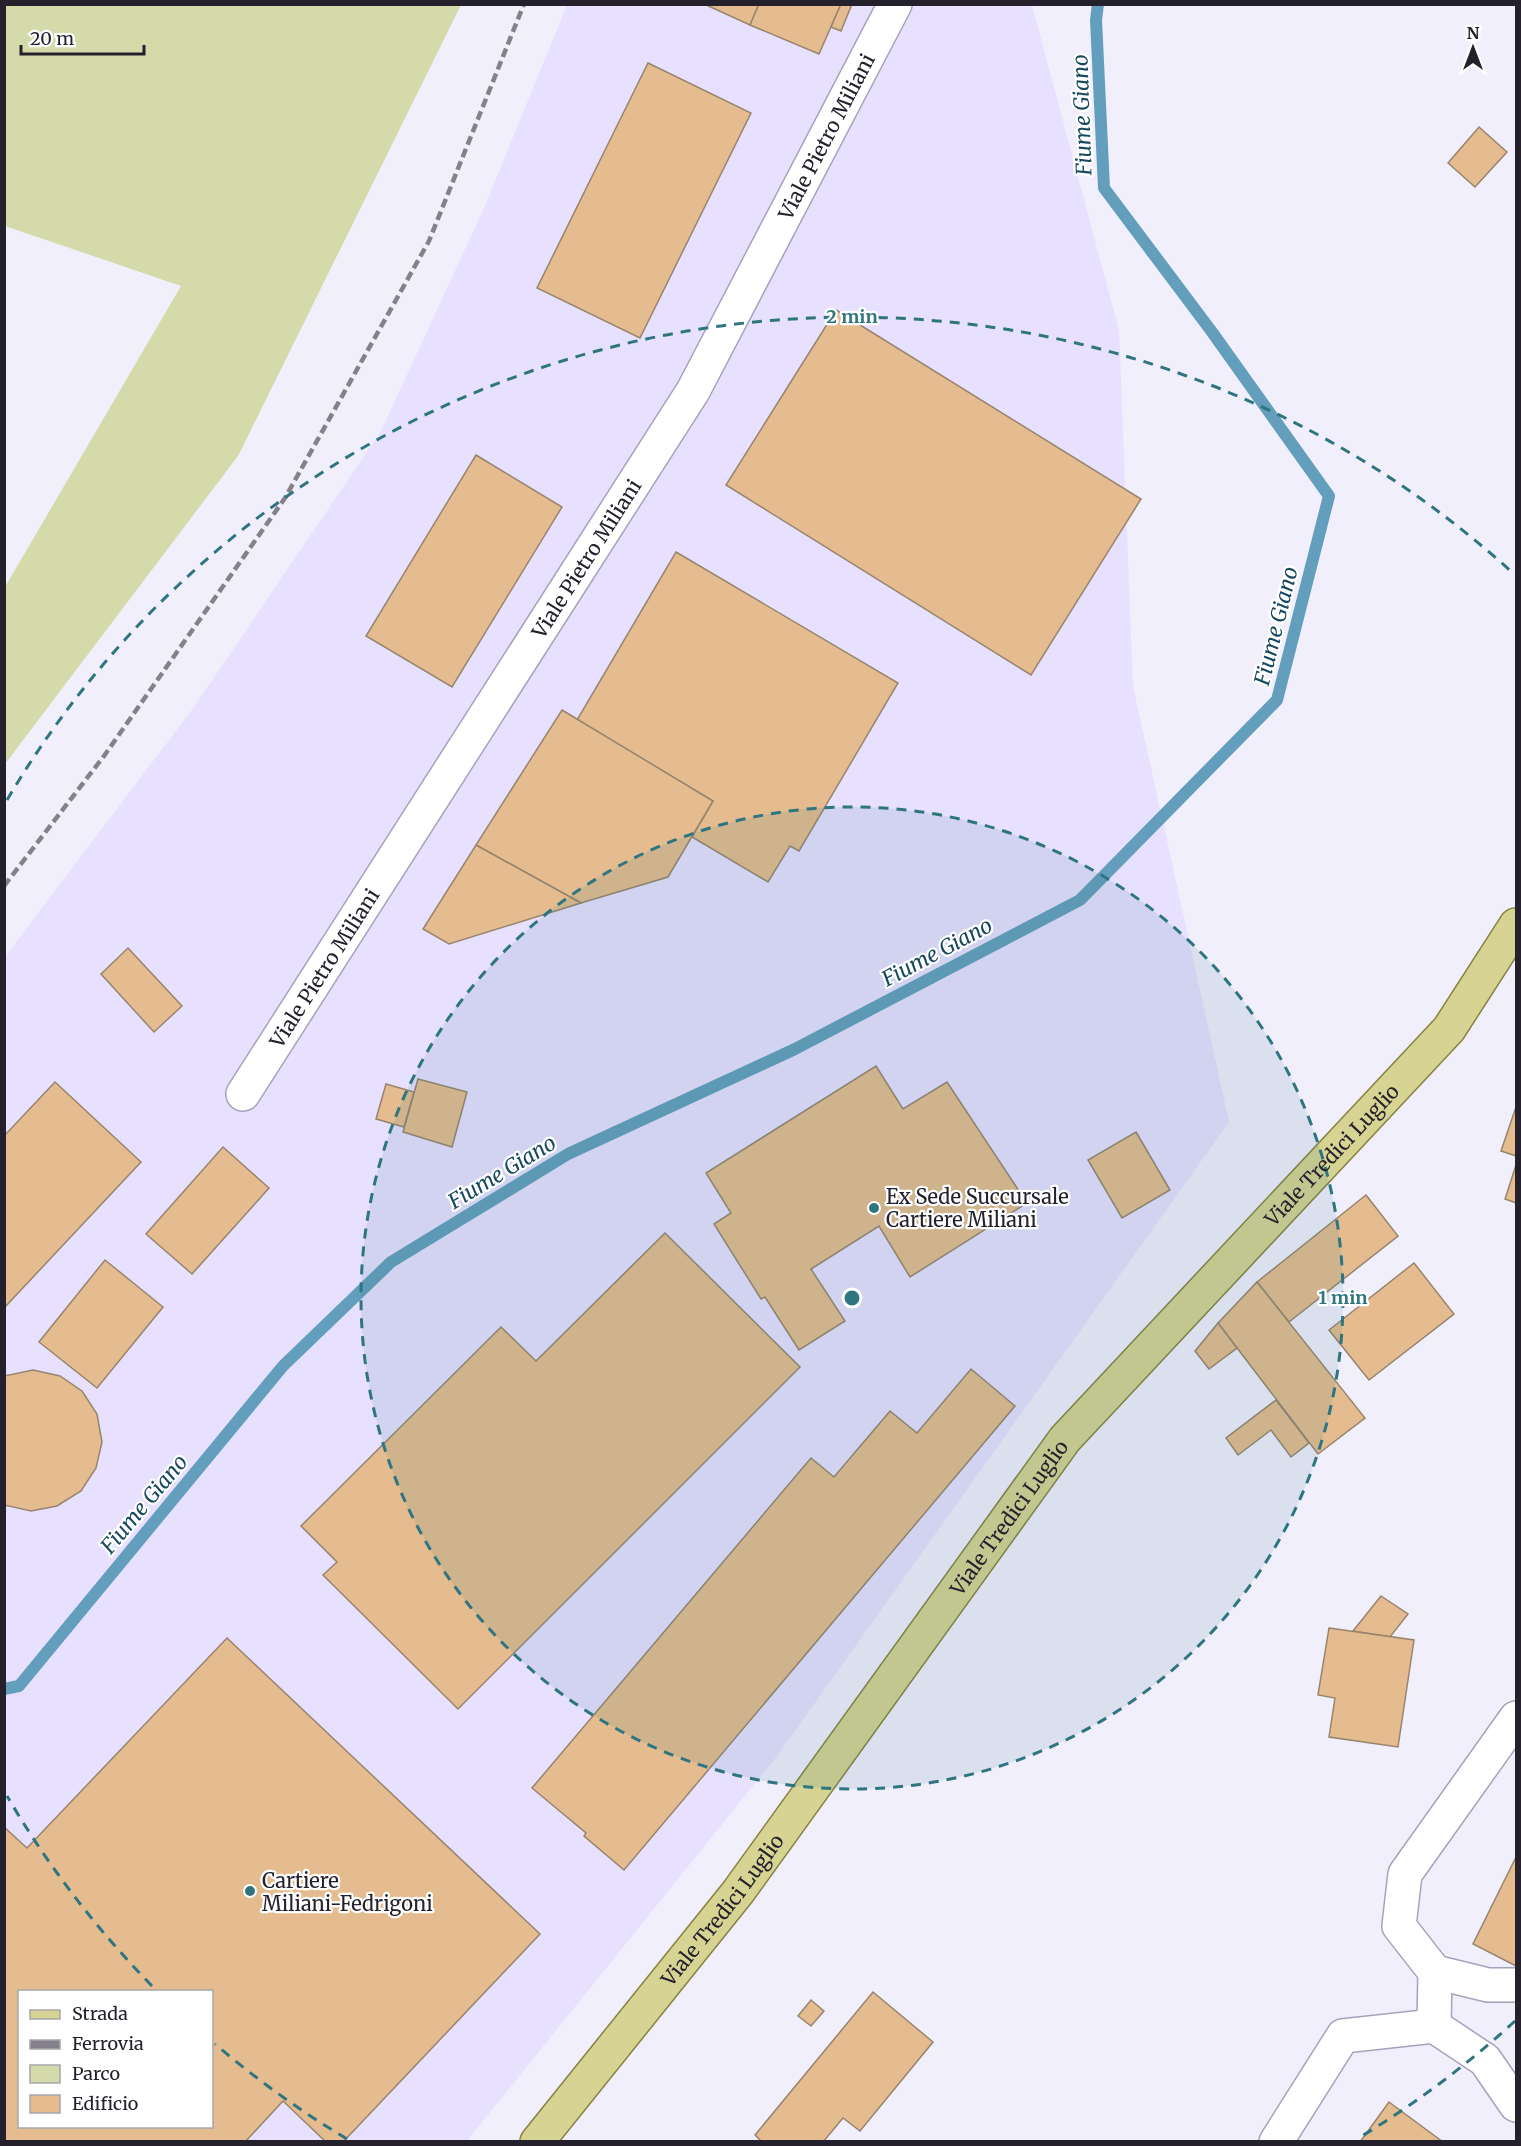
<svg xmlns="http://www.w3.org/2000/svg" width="1521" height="2146" viewBox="0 0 1521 2146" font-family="Merriweather,serif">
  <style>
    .built { fill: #e7e1ff; fill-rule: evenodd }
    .green { fill: #d5daaa }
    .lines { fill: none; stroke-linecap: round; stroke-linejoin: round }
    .stream { stroke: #639ebc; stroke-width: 12 }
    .building { fill: #e4bc8f; stroke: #98846d; stroke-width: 1.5; fill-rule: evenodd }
    .minor-casing { stroke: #a7a1bd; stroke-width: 36 }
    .major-casing { stroke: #87823f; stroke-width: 36 }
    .minor { stroke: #fff; stroke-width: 33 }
    .major { stroke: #d7d392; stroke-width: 33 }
    .rail { stroke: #84818c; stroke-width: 4.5; stroke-dasharray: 9 4.5; stroke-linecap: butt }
    .ring { fill: none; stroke: #2e7580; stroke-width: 3; stroke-dasharray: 10 8 }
    .poi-dot { fill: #2e7580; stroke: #fff; stroke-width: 2 }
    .labels { text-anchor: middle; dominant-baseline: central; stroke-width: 4.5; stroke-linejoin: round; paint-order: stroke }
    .street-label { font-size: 20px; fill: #24212c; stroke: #fff }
    .poi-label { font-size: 20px; fill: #24212c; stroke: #fff; text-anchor: start }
    .water-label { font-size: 21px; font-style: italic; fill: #17485d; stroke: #fff }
    .centre { fill: #2e7580; stroke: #fff; stroke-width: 3 }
    .ring-label { font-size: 18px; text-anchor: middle; font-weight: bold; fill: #2e7580; stroke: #fff; stroke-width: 4.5; stroke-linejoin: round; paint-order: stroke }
  </style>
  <rect width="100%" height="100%" fill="#f2effc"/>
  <path class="built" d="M567,5h465l87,325 14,356 96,436 -452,634 -310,385h-462l-1,-1183 190,-251 187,-276 103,-223zM20,1992h192v134h-192z"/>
  <path class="green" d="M5,4l456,1 -223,451 -233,308v-177l176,-301 -176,-60z"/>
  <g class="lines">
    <path class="stream" d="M4,1689l15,-3 264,-320 108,-104 177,-108 227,-105 285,-149 197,-200 52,-204 -117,-164 -108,-144 -8,-168 2,-16"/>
  </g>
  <g class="building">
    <path d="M704,4h55l-9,21z"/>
    <path d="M759,4h82l-22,50 -69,-29z"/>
    <path d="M841,4h11l-11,27 -10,-4z"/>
    <path d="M648,63l103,50 -111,225 -103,-50z"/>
    <path d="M1479,127l28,25 -32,35 -27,-24z"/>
    <path d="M836,310l305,189 -110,176 -305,-190z"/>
    <path d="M476,455l86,52 -110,180 -86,-51z"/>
    <path d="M676,552l222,131 -99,168 -9,-5 -22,36 -76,-45 21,-36 -136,-81z"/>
    <path d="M562,710l151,91 -45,76 -87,26 -105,-58z"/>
    <path d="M476,845l105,58 -132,41 -26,-15z"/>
    <path d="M128,948l54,58 -28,26 -53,-58z"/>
    <path d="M876,1066l27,43 44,-27 80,121 -117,74 -31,-51 -68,43 34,52 -46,29 -34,-53 -4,2 -47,-75 17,-11 -25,-40z"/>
    <path d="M418,1079l49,13 -15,55 -49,-15z"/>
    <path d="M55,1082l86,80 -137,146v-172z"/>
    <path d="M386,1084l28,8 -10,35 -28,-8z"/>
    <path d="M1516,1107v49l-15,-5z"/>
    <path d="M1136,1132l34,58 -48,28 -34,-58z"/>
    <path d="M223,1147l46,41 -77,86 -46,-40z"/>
    <path d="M1516,1165v38l-11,-4z"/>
    <path d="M1366,1195l32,41 -109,86 -32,-40z"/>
    <path d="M665,1233l135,134 -342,342 -135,-134 14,-13 -36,-36 200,-199 35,34z"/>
    <path d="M105,1260l58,47 -66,81 -58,-46z"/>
    <path d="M1414,1263l40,51 -85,66 -40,-50z"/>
    <path d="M1257,1282l108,136 -47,36 -100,-131z"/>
    <path d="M1218,1323l19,25 -28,21 -14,-18z"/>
    <path d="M971,1369l44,37 -391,464 -40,-34 2,-3 -54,-45 279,-330 23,19 56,-66 27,22z"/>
    <path d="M33,1370l27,6 22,15 15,23 5,28 -6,26 -15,23 -24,15 -26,5 -27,-6v-129z"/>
    <path d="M1276,1400l33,43 -18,14 -20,-27 -33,25 -12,-17z"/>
    <path d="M1381,1596l27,18 -18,23 -37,-6z"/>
    <path d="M1329,1628l85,12 -16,107 -69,-10 6,-39 -17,-3z"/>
    <path d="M227,1638l313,296 -197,208h-17l-43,-41 -38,41h-241v-315l23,21zM20,1992h192v134h-192z"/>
    <path d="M1516,1857v109l-43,-22z"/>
    <path d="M873,1992l60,50 -73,89 -17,-13 -20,24h-61l-7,-7z"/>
    <path d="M811,2000l13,11 -13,15 -13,-10z"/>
    <path d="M1389,2102l54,40h-83z"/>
  </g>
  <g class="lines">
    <defs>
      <g id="minor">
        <path id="s1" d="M243,1094l450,-703 202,-387"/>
        <path d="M1516,1718l-111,156 -6,52 36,46 53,13h28"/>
        <path d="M1434,2026l51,34 31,45"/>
        <path d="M1434,2026l1,-54"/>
        <path d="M1276,2142l67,-106 91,-10"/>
      </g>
      <g id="major">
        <path id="s2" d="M537,2142l201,-250 327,-453 384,-410 67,-104"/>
      </g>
    </defs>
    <use href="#minor" class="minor-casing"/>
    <use href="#major" class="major-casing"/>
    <use href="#minor" class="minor"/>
    <use href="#major" class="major"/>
    <path class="rail" d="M4,886l100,-130 181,-258 144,-257 95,-237"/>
  </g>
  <circle cx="852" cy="1298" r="491" fill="#2e7580" fill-opacity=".12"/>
  <g class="ring">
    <circle cx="852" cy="1298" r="491"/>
    <path d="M1515 2021A981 981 0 0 1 1357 2139M347 2139A981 981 0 0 1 215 2044M152 1986A981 981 0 0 1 7 1796M7 800A981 981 0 0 1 1515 575"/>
  </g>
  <g class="poi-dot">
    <circle cx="874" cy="1208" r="6"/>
    <circle cx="250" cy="1891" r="6"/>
  </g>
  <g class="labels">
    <g class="street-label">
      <text stroke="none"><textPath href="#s1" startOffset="1122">Viale Pietro Miliani</textPath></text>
      <text stroke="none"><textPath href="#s1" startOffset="636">Viale Pietro Miliani</textPath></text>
      <text stroke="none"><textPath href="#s1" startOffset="150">Viale Pietro Miliani</textPath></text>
      <text stroke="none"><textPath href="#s2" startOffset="1269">Viale Tredici Luglio</textPath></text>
      <text stroke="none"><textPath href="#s2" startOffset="783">Viale Tredici Luglio</textPath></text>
      <text stroke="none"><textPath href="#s2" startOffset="297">Viale Tredici Luglio</textPath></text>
    </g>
    <g class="poi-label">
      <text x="886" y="1196">Ex Sede Succursale<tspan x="886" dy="23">Cartiere Miliani</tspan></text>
      <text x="262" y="1880">Cartiere<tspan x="262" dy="23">Miliani-Fedrigoni</tspan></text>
    </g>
    <g class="water-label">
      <text transform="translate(1082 115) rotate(-92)">Fiume Giano</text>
      <text transform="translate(1276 626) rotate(-76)">Fiume Giano</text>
      <text transform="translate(937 952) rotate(-28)">Fiume Giano</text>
      <text transform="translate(502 1172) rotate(-31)">Fiume Giano</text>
      <text transform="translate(144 1504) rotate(-50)">Fiume Giano</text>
    </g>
  </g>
  <circle cx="852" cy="1298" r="9" class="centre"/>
  <g class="ring-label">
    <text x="852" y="323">2 min</text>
    <text x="1343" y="1304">1 min</text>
  </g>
  <rect width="1521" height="2146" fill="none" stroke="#24212c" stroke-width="12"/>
  <rect x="18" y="1990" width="195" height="138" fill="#ffffff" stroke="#a7a6ab" stroke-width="1.5"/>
  <rect x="30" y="2010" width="30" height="9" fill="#d7d392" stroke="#a7a6ab" stroke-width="1.5"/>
  <text x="72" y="2020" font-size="18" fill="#24212c">Strada</text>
  <rect x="30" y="2040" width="30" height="9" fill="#84818c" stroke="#a7a6ab" stroke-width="1.5"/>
  <text x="72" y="2050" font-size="18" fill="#24212c">Ferrovia</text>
  <rect x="30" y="2065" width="30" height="18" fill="#d5daaa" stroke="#a7a6ab" stroke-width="1.5"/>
  <text x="72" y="2080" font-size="18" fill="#24212c">Parco</text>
  <rect x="30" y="2095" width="30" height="18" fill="#e4bc8f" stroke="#a7a6ab" stroke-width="1.5"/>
  <text x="72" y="2110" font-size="18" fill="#24212c">Edificio</text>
  <g transform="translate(1473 48)" stroke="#ffffff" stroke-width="4.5" paint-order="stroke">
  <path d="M0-4.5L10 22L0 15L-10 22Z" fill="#24212c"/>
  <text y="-9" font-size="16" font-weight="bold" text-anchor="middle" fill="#24212c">N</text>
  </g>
  <path d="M21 45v9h123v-9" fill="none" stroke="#24212c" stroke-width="3"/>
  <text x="30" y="45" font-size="18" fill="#24212c" stroke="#ffffff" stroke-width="4.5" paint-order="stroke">20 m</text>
</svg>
